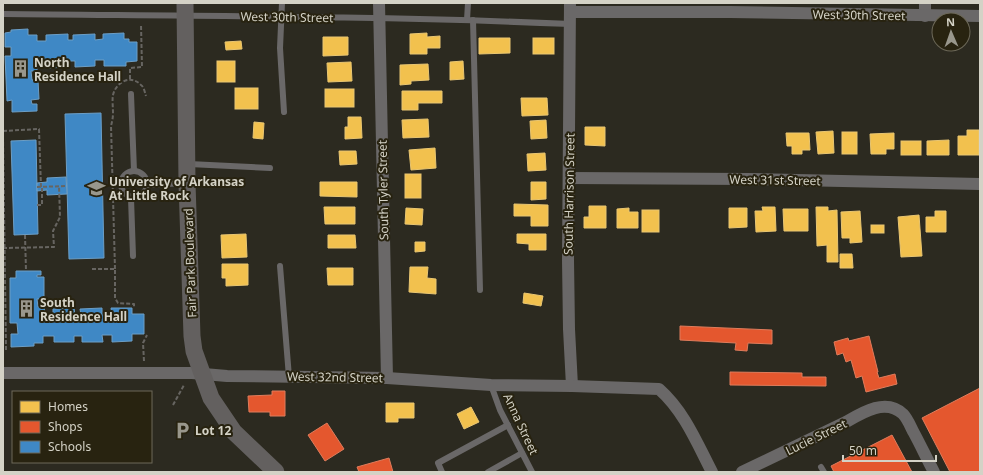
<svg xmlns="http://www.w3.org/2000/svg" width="983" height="475" viewBox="0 0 983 475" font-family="'Noto Sans',sans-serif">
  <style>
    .homes { fill: #f2c14e; stroke: #e9c672 }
    .shops { fill: #e4572e; stroke: #df7c5c }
    .schools { fill: #3f88c5; stroke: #6c9ec5 }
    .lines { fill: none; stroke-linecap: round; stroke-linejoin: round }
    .path { stroke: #676561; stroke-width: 2; stroke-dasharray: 4 2; stroke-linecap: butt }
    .lane { stroke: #6a6868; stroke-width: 6 }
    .street { stroke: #6a6868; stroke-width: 12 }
    .secondary { stroke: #63605f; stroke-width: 17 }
    .labels { text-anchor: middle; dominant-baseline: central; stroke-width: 4; stroke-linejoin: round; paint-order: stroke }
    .street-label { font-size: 12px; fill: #d4d2c6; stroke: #282310 }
    .poi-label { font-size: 12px; font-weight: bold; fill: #d4d2c6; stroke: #282310; text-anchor: start }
  </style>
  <rect width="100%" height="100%" fill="#2c2a20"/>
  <g class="homes">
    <path d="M427,33v4l13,-1v12h-13v6h-17v-20z"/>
    <path d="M323,37h25v18l-25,1z"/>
    <path d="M479,38h31v15l-31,1z"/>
    <rect x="533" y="38" width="21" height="16"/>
    <path d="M241,41l1,8 -16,1 -1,-8z"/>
    <rect x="217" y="61" width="18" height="21"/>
    <path d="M463,61l1,18 -14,1v-18z"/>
    <path d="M351,62l1,19 -24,1 -1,-19z"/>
    <path d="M428,64l1,16 -18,1v3l-11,1v-20z"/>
    <rect x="235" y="88" width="23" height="21"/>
    <rect x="325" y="89" width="29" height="18"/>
    <path d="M402,91h40v12h-24v7h-16z"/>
    <path d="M521,98h26l1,17 -26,1z"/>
    <path d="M348,117h13l1,21 -17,1v-12h3z"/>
    <path d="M428,119l1,18 -26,1 -1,-18z"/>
    <path d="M546,120l1,18 -16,1 -1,-18z"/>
    <path d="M254,122l10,1 -1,16 -10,-1z"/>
    <path d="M585,127h20v19l-20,-1z"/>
    <path d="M967,130h12v25h-21v-19h9z"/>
    <path d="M833,131l1,22 -16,1 -2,-22z"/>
    <rect x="842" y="132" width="15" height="22"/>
    <path d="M786,133h23l1,17h-8v4h-10v-8h-5z"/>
    <path d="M894,133v16h-8v5h-15l-1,-20z"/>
    <path d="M949,140v15h-22v-14z"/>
    <rect x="901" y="141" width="20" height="14"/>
    <path d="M435,148l1,20 -25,2 -2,-20z"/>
    <path d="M339,151h17l1,13 -17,1z"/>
    <path d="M545,153l1,17 -18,1 -1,-17z"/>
    <rect x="405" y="174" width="16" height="24"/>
    <path d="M320,182h37v15l-37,-1z"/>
    <path d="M531,182h15v17l-15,1z"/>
    <path d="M514,204l34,1v21h-17v-10h-17z"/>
    <path d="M589,206h17v22h-22v-11h5z"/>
    <path d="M324,207h31v17h-30z"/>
    <path d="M762,207h13l1,24 -20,1 -1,-21h8z"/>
    <path d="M816,207h12v4l9,-1 1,52h-11v-17l-10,1z"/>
    <path d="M406,208l17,1 -1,16 -17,-1z"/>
    <path d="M629,208v4h9v16h-21v-19z"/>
    <path d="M729,208h18v19l-18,1z"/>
    <path d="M783,209h25v22h-24z"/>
    <rect x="642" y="210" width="17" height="22"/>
    <path d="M860,211l2,31 -12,1v-5h-8l-1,-26z"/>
    <path d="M935,211h11v21h-20v-15h9z"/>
    <path d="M919,215l3,41 -21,1 -3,-40z"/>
    <rect x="871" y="225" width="13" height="8"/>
    <path d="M246,234l1,23 -25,1 -1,-23z"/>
    <path d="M517,234h29v16h-17v-6l-12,-1z"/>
    <path d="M328,235h27l1,13h-28z"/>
    <path d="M415,242h10v9l-10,1z"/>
    <path d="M840,254h12l1,14h-13z"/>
    <path d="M222,264h26v21l-22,1v-8h-4z"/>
    <path d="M410,267h18l-1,11 9,1v15l-27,-2z"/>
    <path d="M327,268h26v17h-25z"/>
    <path d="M524,293l19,3 -2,10 -18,-3z"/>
    <path d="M386,403h28v15h-16v4h-12z"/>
    <path d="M471,407l8,15 -15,7 -7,-15z"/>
  </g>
  <g class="shops">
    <path d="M680,326l92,4v14l-24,-1 -1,8 -12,-1 1,-7 -56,-3z"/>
    <path d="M869,336l9,36h-1l2,6 16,-4 2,10 -31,8 -4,-16 -6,2 -5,-18 -5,2 -3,-9 -6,2 -3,-13 14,-4 1,3z"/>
    <path d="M730,372l72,1v4h24v9l-96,-1z"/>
    <path d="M980,388v84h-30l-28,-54z"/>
    <path d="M272,391h13v25h-15v-4h-21l-1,-16 24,-1z"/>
    <path d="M327,423l17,26 -19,12 -17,-26z"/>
    <path d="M892,435l20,37h-78l-3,-6z"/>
    <path d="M389,458l4,14h-34l-2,-5z"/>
  </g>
  <g class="schools">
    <path d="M28,29v6h9v6h9v-6l22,-1v6h5v-5l22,-1v6l8,-1v-5l21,-1v6h5v3h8v19l-11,1v4h-22v-6h-9v6l-20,1v-6h-7v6l-20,1 -1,-7h-10v10h-6l1,9h6l1,19 -8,1 1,4h5v7l-25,1v-12l-5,1 -2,-45h6v-9h-6v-14l6,-1v-2z"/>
    <path d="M101,113l3,145 -35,1 -4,-145z"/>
    <path d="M36,140l2,94 -24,1 -3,-94z"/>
    <path d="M66,177l1,17 -20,1v-5l-10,1v-8l10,-1v-4z"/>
    <path d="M16,271h25v4h-4v2h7v22h-7l1,8 6,-1 1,10h8v-7l21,-1 1,7h6l-1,-6 22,-1v7h10l-1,-7h21v6h12v20h-12v7l-20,1v-7h-10l1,7h-21v-6h-8v6h-20v-6h-11v7h-9v3l-23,1v-13h7l-1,-11h-7v-45h6z"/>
  </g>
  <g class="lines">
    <g class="path">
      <path d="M3,28v-1"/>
      <path d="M130,79v-11l12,-1 -1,-42"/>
      <path d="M3,131l36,-2 2,58"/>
      <path d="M3,136l3,214"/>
      <path d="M37,187l30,-1"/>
      <path d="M37,205h5v-18"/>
      <path d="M25,235l1,36"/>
      <path d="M3,248l51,-1 -1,-16 7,-14 -1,-31"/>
      <path d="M92,269h23v29l3,5 16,1v4"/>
      <path d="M115,269l-4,-143c1,-4 2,-8 2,-13 0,-6 -1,-13 0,-18 3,-13 18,-21 28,-10 3,2 4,8 5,11"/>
      <path d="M144,361l-1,-18 4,-8"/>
      <path d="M173,405l11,-20"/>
    </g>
    <g class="lane">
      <path d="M282,3l-2,45 4,64"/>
      <path d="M3,14c189,2 379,2 568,10"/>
      <path d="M467,20l1,-17"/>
      <path d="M473,20l7,270"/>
      <path d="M131,94l3,77"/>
      <path d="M189,164l81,4"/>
      <circle cx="134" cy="184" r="13"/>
      <path d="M147,185l39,-2"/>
      <path d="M131,198l2,58"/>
      <path d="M280,266l9,111"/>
      <path d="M491,385l9,25 32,62"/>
      <path d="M821,467l3,5"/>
      <path d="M442,472l-4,-9 70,-38"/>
      <path d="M488,472l34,-19"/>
    </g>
    <g class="street">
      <path d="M379,3l8,375"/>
      <path d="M570,3l-2,257 1,69 3,57"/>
      <path d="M925,3v13"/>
      <path d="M571,12h159l250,4"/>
      <path d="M569,178l178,1 233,5"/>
      <path d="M3,373h189l35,3 160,2 104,7 81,1 87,3c25,22 38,54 53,83"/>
      <path d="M742,472l104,-50c17,-10 40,-24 57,-8 5,5 8,14 11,19 7,13 13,26 20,39"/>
    </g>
    <path class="secondary" d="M185,3l2,180 5,153 2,15 17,47 23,34 42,40"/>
  </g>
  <defs>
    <symbol id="building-bare" viewBox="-9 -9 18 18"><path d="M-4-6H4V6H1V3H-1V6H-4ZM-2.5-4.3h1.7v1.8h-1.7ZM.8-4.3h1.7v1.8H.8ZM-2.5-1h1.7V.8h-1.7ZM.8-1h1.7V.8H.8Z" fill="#99978c" stroke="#282310" stroke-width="2.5" paint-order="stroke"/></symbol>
    <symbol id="university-bare" viewBox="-9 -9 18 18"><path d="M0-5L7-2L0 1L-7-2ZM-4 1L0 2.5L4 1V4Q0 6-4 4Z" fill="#99978c" stroke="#282310" stroke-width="2.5" paint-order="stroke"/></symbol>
    <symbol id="parking-bare" viewBox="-9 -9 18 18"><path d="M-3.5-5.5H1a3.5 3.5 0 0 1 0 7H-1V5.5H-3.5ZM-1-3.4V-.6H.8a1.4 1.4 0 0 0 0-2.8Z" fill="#99978c" stroke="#282310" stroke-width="2.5" paint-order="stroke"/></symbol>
  </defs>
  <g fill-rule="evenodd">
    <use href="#building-bare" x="8" y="56" width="25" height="25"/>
    <use href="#university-bare" x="84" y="176" width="25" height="25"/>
    <use href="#building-bare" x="14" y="296" width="25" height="25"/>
    <use href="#parking-bare" x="170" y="418" width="25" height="25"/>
  </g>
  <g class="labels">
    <g class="street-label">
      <text transform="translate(859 15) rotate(1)">West 30th Street</text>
      <text transform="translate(287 17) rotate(1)">West 30th Street</text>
      <text transform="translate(775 180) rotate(1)">West 31st Street</text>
      <text transform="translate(383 190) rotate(-91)">South Tyler Street</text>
      <text transform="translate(569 194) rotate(-89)">South Harrison Street</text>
      <text transform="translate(190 263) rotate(-92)">Fair Park Boulevard</text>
      <text transform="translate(335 377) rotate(1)">West 32nd Street</text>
      <text transform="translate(521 424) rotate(65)">Anna Street</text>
      <text transform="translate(816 437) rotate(-26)">Lucie Street</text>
    </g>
    <g class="poi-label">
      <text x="34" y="62">North<tspan x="34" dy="14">Residence Hall</tspan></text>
      <text x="109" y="181">University of Arkansas<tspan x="109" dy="14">At Little Rock</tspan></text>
      <text x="40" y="302">South<tspan x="40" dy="14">Residence Hall</tspan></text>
      <text x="195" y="430">Lot 12</text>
    </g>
  </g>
  <rect width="983" height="475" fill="none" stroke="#d4d2c6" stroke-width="8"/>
  <rect x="12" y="391" width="140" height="72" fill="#282310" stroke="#6d6959"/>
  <rect x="20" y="401" width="20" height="12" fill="#f2c14e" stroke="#6d6959"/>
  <text x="48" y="411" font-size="12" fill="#d4d2c6">Homes</text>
  <rect x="20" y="421" width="20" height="12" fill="#e4572e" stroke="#6d6959"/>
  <text x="48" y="431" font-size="12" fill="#d4d2c6">Shops</text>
  <rect x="20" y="441" width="20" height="12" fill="#3f88c5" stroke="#6d6959"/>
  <text x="48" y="451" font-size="12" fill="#d4d2c6">Schools</text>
  <g transform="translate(951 32) rotate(358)"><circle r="19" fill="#282310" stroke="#6d6959"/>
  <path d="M0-3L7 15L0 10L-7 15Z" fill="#99978c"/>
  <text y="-6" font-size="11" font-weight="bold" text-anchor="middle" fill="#d4d2c6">N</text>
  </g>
  <path d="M843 455v6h93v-6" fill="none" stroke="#d4d2c6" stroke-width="2"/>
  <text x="849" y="455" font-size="12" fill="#d4d2c6" stroke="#282310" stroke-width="3" paint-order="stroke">50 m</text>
</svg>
